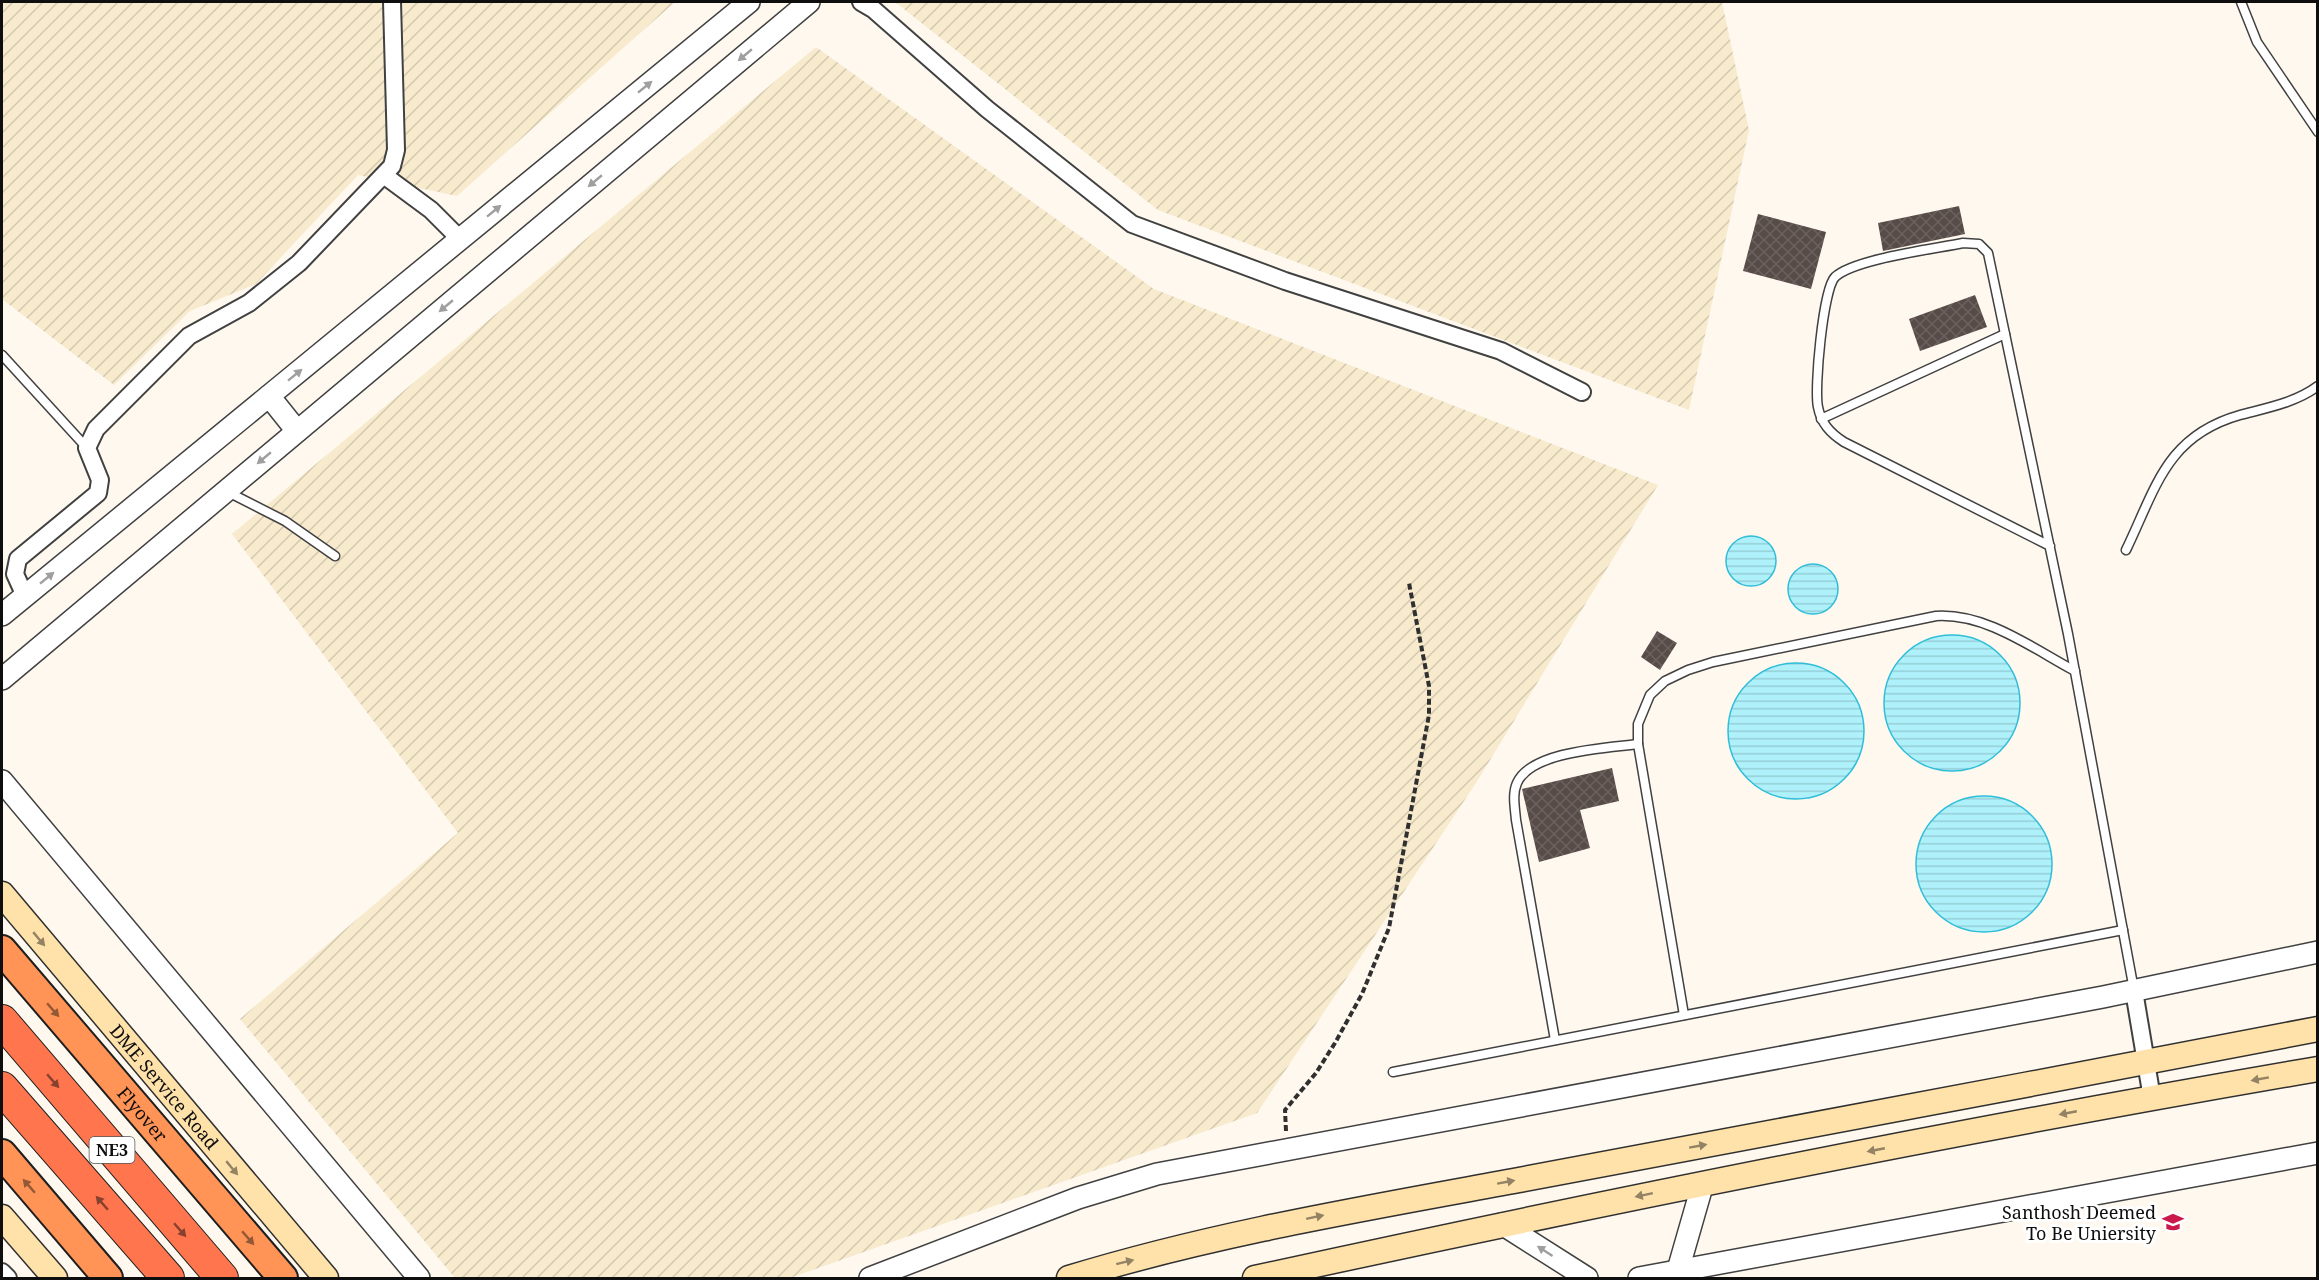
<svg xmlns="http://www.w3.org/2000/svg" width="2319" height="1280" viewBox="0 0 2319 1280" font-family="'Noto Serif',serif">
  <style>
    .farmland { fill: url(#farmland-furrows) }
    .water { fill: url(#water-rules); stroke: #2fbed9; stroke-width: 1.5 }
    .building { fill: url(#building-cross-hatch) }
    .lines { fill: none; stroke-linecap: round; stroke-linejoin: round }
    .service-casing { stroke: #414141; stroke-width: 11 }
    .minor-casing { stroke: #414141; stroke-width: 20 }
    .tertiary-casing { stroke: #414141; stroke-width: 24 }
    .secondary-casing { stroke: #303030; stroke-width: 27 }
    .trunk-casing { stroke: #1f1f1f; stroke-width: 32 }
    .motorway-casing { stroke: #1f1f1f; stroke-width: 34 }
    .path { stroke: #303030; stroke-width: 4; stroke-dasharray: 6 3; stroke-linecap: butt }
    .service { stroke: #fff; stroke-width: 8 }
    .minor { stroke: #fff; stroke-width: 16 }
    .tertiary { stroke: #fff; stroke-width: 21 }
    .secondary { stroke: #ffe2aa; stroke-width: 24 }
    .trunk { stroke: #ff9456; stroke-width: 28 }
    .motorway { stroke: #ff754d; stroke-width: 32 }
    .oneway { fill: #9f9f9f }
    .oneway2 { fill: #938364 }
    .oneway3 { fill: #935836 }
    .oneway4 { fill: #86422e }
    .labels { text-anchor: middle; dominant-baseline: central; stroke-width: 6; stroke-linejoin: round; paint-order: stroke }
    .shield { fill: #fff; stroke: #565656; stroke-width: 1.5 }
    .shield-label { font-size: 16px; font-weight: bold; fill: #0e0e0e }
    .street-label { font-size: 18px; fill: #0e0e0e; stroke: #fff }
    .poi-label { font-size: 18px; fill: #0e0e0e; stroke: #fff; text-anchor: end }
  </style>
  <defs>
    <pattern id="farmland-furrows" width="10" height="10" patternUnits="userSpaceOnUse" patternTransform="scale(1.5)"><rect width="10" height="10" fill="#f8eacd"/><path d="M-1 1l2-2M0 10L10 0M9 11l2-2" fill="none" stroke="#d3c8af"/></pattern>
    <pattern id="water-rules" width="6" height="5" patternUnits="userSpaceOnUse" patternTransform="scale(1.5)"><rect width="6" height="5" fill="#aff1fb"/><path d="M0 2.5h6" fill="none" stroke="#95cdd6"/></pattern>
    <pattern id="building-cross-hatch" width="8" height="8" patternUnits="userSpaceOnUse" patternTransform="scale(1.5)"><rect width="8" height="8" fill="#584c49"/><path d="M0 0l8 8M0 8l8-8" fill="none" stroke="#6b615f"/></pattern>
  </defs>
  <rect width="100%" height="100%" fill="#fff8ef"/>
  <g class="farmland">
    <path d="M2,2h673l-218,194 -99,-21 -102,109 -66,27 -76,74 -112,-86z"/>
    <path d="M895,2h827l27,128 -60,280 -531,-200z"/>
    <path d="M816,47l338,242 504,196 -182,298 -219,330 -467,165h-335l-215,-259 218,-186 -226,-299z"/>
  </g>
  <g class="water">
    <circle cx="1751" cy="561" r="25"/>
    <circle cx="1813" cy="589" r="25"/>
    <circle cx="1952" cy="703" r="68"/>
    <circle cx="1796" cy="731" r="68"/>
    <circle cx="1984" cy="864" r="68"/>
  </g>
  <g class="building">
    <path d="M1959,206l6,28 -82,17 -5,-28z"/>
    <path d="M1758,214l68,18 -15,57 -68,-18z"/>
    <path d="M1975,295l12,32 -67,24 -11,-32z"/>
    <path d="M1657,631l20,12 -17,27 -19,-13z"/>
    <path d="M1612,768l7,33 -39,9 10,38 -51,14 -17,-73z"/>
  </g>
  <g class="lines">
    <defs>
      <g id="service">
        <path d="M2241,2l16,40 61,90"/>
        <path d="M2,355l85,93"/>
        <path d="M1821,419l184,-85"/>
        <path d="M226,491l59,30 50,35"/>
        <path d="M2050,546l-206,-104c-14,-9 -23,-19 -26,-35 -4,-18 5,-118 17,-130 19,-18 99,-28 128,-34l16,1 9,9 76,362 4,19 66,356"/>
        <path d="M2126,550c30,-62 40,-114 114,-135 26,-7 55,-12 78,-29"/>
        <path d="M1684,1015l-46,-271v-20l12,-29 15,-14 23,-11 25,-8 223,-46c50,-3 96,32 139,55"/>
        <path d="M1555,1040l-39,-220c-1,-12 -4,-26 1,-37 14,-32 90,-35 121,-39"/>
        <path d="M1393,1072l730,-142"/>
      </g>
      <g id="minor">
        <path d="M861,2l12,7 114,100 145,115 153,57 216,70 81,41"/>
        <path d="M385,176l46,34 29,29"/>
        <path d="M25,596l-10,-22 3,-15 80,-66 2,-13 -13,-32 9,-19 93,-93 60,-33 50,-40 93,-97 4,-16 -4,-148"/>
        <path d="M2134,991l18,107"/>
        <path d="M2,1272l6,6"/>
      </g>
      <g id="tertiary">
        <path d="M269,396l28,35"/>
        <path d="M2,615l747,-613"/>
        <path d="M2,679l807,-677"/>
        <path d="M2,781l417,497"/>
        <path d="M1502,1224l85,54"/>
        <path d="M870,1278l208,-80 79,-24 946,-177 215,-45"/>
        <path d="M1639,1278l679,-125"/>
        <path d="M1678,1278v-8l25,-87"/>
      </g>
      <g id="secondary">
        <path id="s1" d="M2,894l324,384"/>
        <path d="M2,1217l53,61"/>
        <path d="M1069,1278c147,-45 299,-70 450,-98 266,-51 533,-99 799,-151"/>
        <path d="M1255,1278c353,-77 706,-148 1063,-209"/>
      </g>
      <g id="trunk">
        <path id="s2" d="M2,950l281,328"/>
        <path d="M2,1154l106,124"/>
      </g>
      <g id="motorway">
        <path d="M2,1021l220,257"/>
        <path d="M2,1088l166,190"/>
      </g>
    </defs>
    <use href="#service" class="service-casing"/>
    <use href="#minor" class="minor-casing"/>
    <use href="#tertiary" class="tertiary-casing"/>
    <use href="#secondary" class="secondary-casing"/>
    <use href="#trunk" class="trunk-casing"/>
    <use href="#motorway" class="motorway-casing"/>
    <path class="path" d="M1286,1131l-1,-21 31,-37 19,-30 27,-49 27,-66 40,-213v-29l-20,-103"/>
    <use href="#service" class="service"/>
    <use href="#minor" class="minor"/>
    <use href="#tertiary" class="tertiary"/>
    <use href="#secondary" class="secondary"/>
    <use href="#trunk" class="trunk"/>
    <use href="#motorway" class="motorway"/>
  </g>
  <defs><path id="oneway-solid" d="M-6-.8H1V-3.2L6.5 0L1 3.2V.8H-6Z" transform="scale(1.5)"/></defs>
  <g class="oneway">
    <use href="#oneway-solid" transform="translate(745 55) rotate(140)"/>
    <use href="#oneway-solid" transform="translate(645 87) rotate(-39)"/>
    <use href="#oneway-solid" transform="translate(595 181) rotate(140)"/>
    <use href="#oneway-solid" transform="translate(494 211) rotate(-39)"/>
    <use href="#oneway-solid" transform="translate(446 306) rotate(140)"/>
    <use href="#oneway-solid" transform="translate(295 375) rotate(-39)"/>
    <use href="#oneway-solid" transform="translate(264 458) rotate(140)"/>
    <use href="#oneway-solid" transform="translate(47 578) rotate(-39)"/>
    <use href="#oneway-solid" transform="translate(1545 1251) rotate(-147)"/>
  </g>
  <g class="oneway2">
    <use href="#oneway-solid" transform="translate(39 939) rotate(50)"/>
    <use href="#oneway-solid" transform="translate(2260 1079) rotate(170)"/>
    <use href="#oneway-solid" transform="translate(2068 1113) rotate(169)"/>
    <use href="#oneway-solid" transform="translate(1698 1146) rotate(-10)"/>
    <use href="#oneway-solid" transform="translate(1876 1150) rotate(169)"/>
    <use href="#oneway-solid" transform="translate(232 1168) rotate(50)"/>
    <use href="#oneway-solid" transform="translate(1506 1182) rotate(-10)"/>
    <use href="#oneway-solid" transform="translate(1644 1195) rotate(168)"/>
    <use href="#oneway-solid" transform="translate(1315 1217) rotate(-12)"/>
    <use href="#oneway-solid" transform="translate(1125 1262) rotate(-14)"/>
  </g>
  <g class="oneway3">
    <use href="#oneway-solid" transform="translate(53 1010) rotate(49)"/>
    <use href="#oneway-solid" transform="translate(29 1186) rotate(-131)"/>
    <use href="#oneway-solid" transform="translate(248 1238) rotate(49)"/>
  </g>
  <g class="oneway4">
    <use href="#oneway-solid" transform="translate(53 1081) rotate(49)"/>
    <use href="#oneway-solid" transform="translate(102 1203) rotate(-131)"/>
    <use href="#oneway-solid" transform="translate(180 1230) rotate(49)"/>
  </g>
  <defs>
    <symbol id="university-bare" viewBox="-9 -9 18 18"><path d="M0-5L7-2L0 1L-7-2ZM-4 1L0 2.5L4 1V4Q0 6-4 4Z" fill="#cb194c" stroke="#fff" stroke-width="2.5" paint-order="stroke"/></symbol>
  </defs>
  <g fill-rule="evenodd">
    <use href="#university-bare" x="2158" y="1207" width="30" height="30"/>
  </g>
  <g class="labels">
    <rect class="shield" x="89.5" y="1137" width="45" height="26" rx="4.5"/>
    <g class="shield-label">
      <text x="112" y="1150">NE3</text>
    </g>
    <g class="street-label">
      <text stroke="none"><textPath href="#s1" startOffset="252">DME Service Road</textPath></text>
      <text stroke="none"><textPath href="#s2" startOffset="216">Flyover</textPath></text>
    </g>
    <g class="poi-label">
      <text x="2156" y="1212">Santhosh Deemed<tspan x="2156" dy="21">To Be Uniersity</tspan></text>
    </g>
  </g>
  <rect width="2319" height="1280" fill="none" stroke="#0e0e0e" stroke-width="6"/>
</svg>
